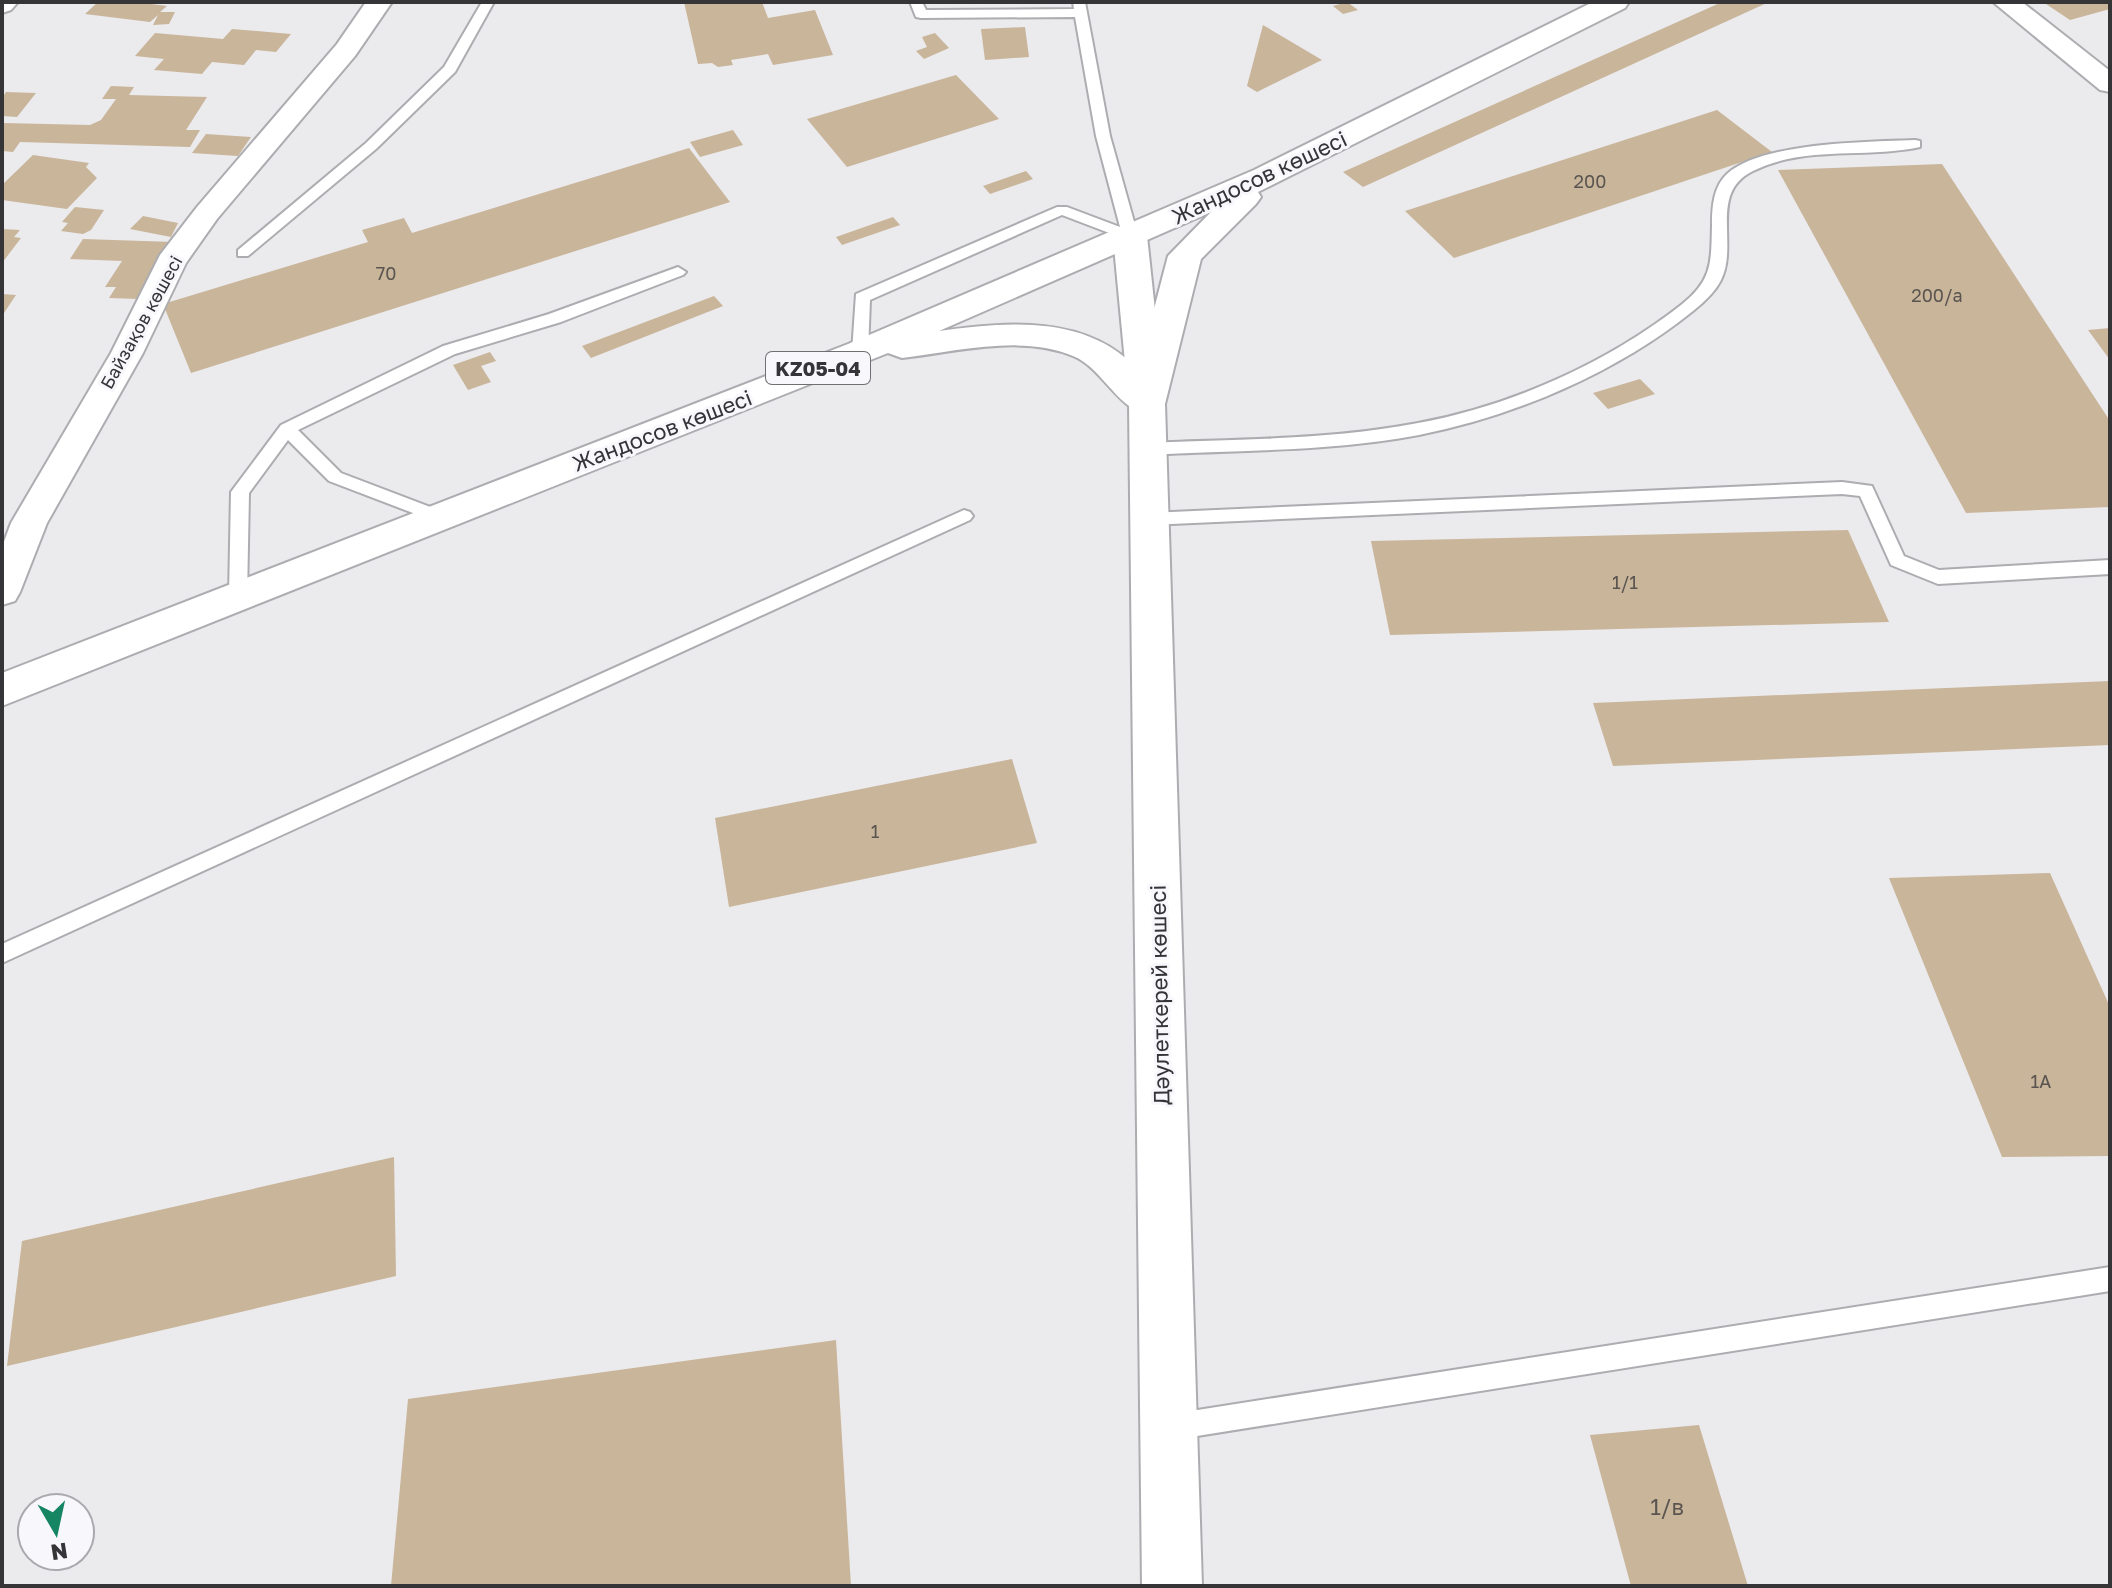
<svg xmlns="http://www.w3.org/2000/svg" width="2112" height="1588" viewBox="0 0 2112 1588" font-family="'Golos Text',sans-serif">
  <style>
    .building { fill: #c9b59a }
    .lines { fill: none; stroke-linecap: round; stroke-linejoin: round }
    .service-casing { stroke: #adacb0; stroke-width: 4 }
    .minor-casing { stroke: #adacb0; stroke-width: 4 }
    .secondary-casing { stroke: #adacb0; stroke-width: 4 }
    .primary-casing { stroke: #adacb0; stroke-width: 4 }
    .service { fill: #fff; fill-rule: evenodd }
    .minor { fill: #fff; fill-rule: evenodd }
    .secondary { fill: #fff; fill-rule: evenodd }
    .primary { fill: #fff; fill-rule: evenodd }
    .labels { text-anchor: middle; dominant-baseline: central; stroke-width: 6; stroke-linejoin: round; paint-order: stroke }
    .number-label { font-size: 18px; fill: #5a5550 }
    .far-street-label { font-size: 18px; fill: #353537; stroke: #f8f7fb }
    .shield { fill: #f8f7fb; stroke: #706f72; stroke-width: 2 }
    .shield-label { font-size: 20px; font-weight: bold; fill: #353537 }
    .street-label { font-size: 22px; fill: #353537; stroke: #f8f7fb }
    .near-number-label { font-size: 22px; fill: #5a5550 }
  </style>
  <rect width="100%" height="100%" fill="#ebeaed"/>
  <g class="building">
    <path d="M98,2h38l31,4 -7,6h15l-6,12 -16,1 5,-10 -8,7 -65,-8z"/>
    <path d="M684,2h78l6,16 47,-8 18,45 -60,10 -5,-11 -37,6 2,5 -15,2 -6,-4 -14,1z"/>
    <path d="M1347,2l11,8 -15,4 -10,-8z"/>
    <path d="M1722,2h47l-406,185 -20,-15z"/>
    <path d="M2043,2h67v7l-40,11z"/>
    <path d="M1263,25l59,35 -65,32 -10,-6z"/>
    <path d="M1025,27l4,30 -44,3 -4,-31z"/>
    <path d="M232,29l59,5 -15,18 -20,-2 -12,15 -32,-3 -10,12 -48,-4 10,-11 -29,-3 20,-23 68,6z"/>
    <path d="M935,33l14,15 -25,11 -8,-8 11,-4 -5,-10z"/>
    <path d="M956,75l43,44 -152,48 -40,-48z"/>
    <path d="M111,86l23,1 -5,8 78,2 -21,33h14l-10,17 -170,-5 -7,10 -11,-1 1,-28 87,2 11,-5 15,-21h-14z"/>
    <path d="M6,92l30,1 -19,24 -15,-1v-18z"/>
    <path d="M1717,110l55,42 -318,106 -49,-47z"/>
    <path d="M733,130l10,15 -43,12 -10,-15z"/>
    <path d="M206,134l45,3 -13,19 -46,-3z"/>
    <path d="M689,148l41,54 -539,171 -28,-69 205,-62 -6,-12 42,-12 8,15z"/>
    <path d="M33,155l56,8 -3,4 11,11 -30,31 -65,-9v-15z"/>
    <path d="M1942,164l168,257v86l-144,6 -188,-343z"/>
    <path d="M1026,171l7,8 -43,15 -7,-8z"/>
    <path d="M75,207l29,3 -13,20 -8,4 -22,-3 7,-8 -6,-1z"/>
    <path d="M143,216l35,7 -7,14 -41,-8z"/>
    <path d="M893,217l7,8 -58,20 -6,-8z"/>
    <path d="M2,229l18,1 -6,7 7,1 -19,25z"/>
    <path d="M83,239l91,3 -35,57 -30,-1 7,-11h-11l17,-26 -52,-2z"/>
    <path d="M2,294l14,1 -14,21z"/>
    <path d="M714,296l9,10 -132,52 -9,-12z"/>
    <path d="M2110,328v32l-22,-30z"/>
    <path d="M490,352l6,9 -15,5 10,16 -23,8 -15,-25z"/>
    <path d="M1640,379l15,15 -47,15 -15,-16z"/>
    <path d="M1848,530l41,92 -499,13 -19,-94z"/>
    <path d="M2110,681v64l-497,21 -20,-63z"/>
    <path d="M1012,759l25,84 -308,64 -14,-89z"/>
    <path d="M2050,873l60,134v149l-108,1 -113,-279z"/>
    <path d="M394,1157l2,119 -389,90 15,-125z"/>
    <path d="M836,1340l15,246h-460l17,-187z"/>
    <path d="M1699,1425l49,161h-117l-41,-151z"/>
  </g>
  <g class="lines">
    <defs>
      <g id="service">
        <path d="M482,2h12l-39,70 -79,77 -128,107h-10v-6l128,-107 78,-76z"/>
        <path d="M910,2h12l4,8 148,-1 -1,-7h12l25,134 28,100 -3,3h-10l-63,-24 -192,85 -2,52 -8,5 -8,-5 4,-58 201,-87h10l53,20 -24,-91 -21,-119 -154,1 -5,-1z"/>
        <path d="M1915,140l5,1v6c-55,12 -115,-2 -167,24 -45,22 -14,73 -32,109 -6,12 -18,23 -28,31 -77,62 -178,105 -274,124 -89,17 -182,15 -272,20l-8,-6 8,-6c90,-4 182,-3 271,-20 93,-17 189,-60 263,-118 32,-25 30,-43 31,-80 0,-17 1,-38 15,-51 35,-32 141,-32 188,-34z"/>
        <path d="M678,267l8,5 -3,3 -122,47 -106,32 -157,76 43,43 105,40 3,4 -3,4h-12l-105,-40 -41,-41 -39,53 -2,104 -9,7 -6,-2 -3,-5 2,-105 50,-67 162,-79 106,-32z"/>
        <path d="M1842,482l30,4 32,70 35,14 171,-10v14l-172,10 -47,-19 -31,-69 -18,-2 -693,31 -9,-6 9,-6z"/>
        <path d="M964,510l6,2 3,4 -3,4 -968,443v-19z"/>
        <path d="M2110,1267v24l-938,149 -9,-4 -4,-9 4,-9 9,-4z"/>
      </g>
      <g id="minor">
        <path d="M2,2h16l-7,8 -9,3z"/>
        <path d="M366,2h26l-37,54 -138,163 -31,44 -43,90 -96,170 -27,69 -5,9 -13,4v-58l9,-24 100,-170 49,-98 37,-48 140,-163z"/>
        <path d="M1993,2h29l88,69v21l-10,-2z"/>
      </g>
      <path id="secondary" d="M1130,226l12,3 5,7 18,168 37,1182h-60l-13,-1182 -16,-168 5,-7z"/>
      <path id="primary" d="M1593,2h36l-4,6 -367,184 3,5 -5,7 -55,55 -36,145 -5,9c-37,10 -54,-44 -87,-57 -51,-22 -118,-4 -171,2l-14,-5 -886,353v-33l846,-329 406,-174zM1211,212l-43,44 -30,114c-51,-56 -131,-48 -199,-39z"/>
    </defs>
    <use href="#service" class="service-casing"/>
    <use href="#minor" class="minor-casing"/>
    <use href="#secondary" class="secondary-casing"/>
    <use href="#primary" class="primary-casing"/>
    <use href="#service" class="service"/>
    <use href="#minor" class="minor"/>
    <use href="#secondary" class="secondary"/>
    <use href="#primary" class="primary"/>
  </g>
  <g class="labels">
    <g class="number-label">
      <text x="1590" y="181">200</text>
      <text x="386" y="273">70</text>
      <text x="1937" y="295">200/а</text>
      <text x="1625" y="582">1/1</text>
      <text x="875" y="831">1</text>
      <text x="2041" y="1081">1А</text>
    </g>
    <g class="far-street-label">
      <text transform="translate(141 322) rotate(-61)">Байзақов көшесі</text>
    </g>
    <rect class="shield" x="766" y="352" width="104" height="32" rx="6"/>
    <g class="shield-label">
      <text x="818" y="368">KZ05-04</text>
    </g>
    <g class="street-label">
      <text transform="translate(1259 177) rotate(-25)">Жандосов көшесі</text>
      <text transform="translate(662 430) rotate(-21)">Жандосов көшесі</text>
      <text transform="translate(1159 995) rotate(-91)">Дәулеткерей көшесі</text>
    </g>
    <g class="near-number-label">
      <text x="1667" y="1506">1/в</text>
    </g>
  </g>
  <rect width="2112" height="1588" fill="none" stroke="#353537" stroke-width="8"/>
  <g transform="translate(56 1532) rotate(171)"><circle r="38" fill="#f8f7fb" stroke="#aaa9ad" stroke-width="2"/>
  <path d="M0-6L14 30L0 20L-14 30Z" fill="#168562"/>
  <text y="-12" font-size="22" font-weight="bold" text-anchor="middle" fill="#353537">N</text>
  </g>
</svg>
